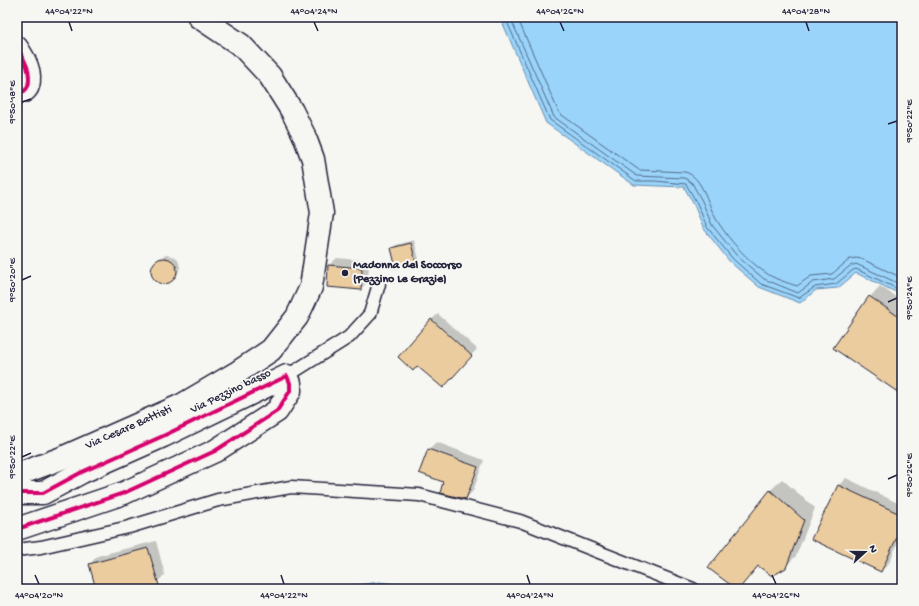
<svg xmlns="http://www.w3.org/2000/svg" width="919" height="606" viewBox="0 0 919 606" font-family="'Gochi Hand',sans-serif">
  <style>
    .water { fill: #9ad4fa; stroke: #6a8dae }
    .shadow { fill: #0003 }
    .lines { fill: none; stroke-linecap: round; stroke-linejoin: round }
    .shore { stroke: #526987; stroke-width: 1 }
    .building { fill: #ebcc9e; stroke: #22223b }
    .service-casing { stroke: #22223b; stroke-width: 15 }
    .minor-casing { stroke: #22223b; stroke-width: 25 }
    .secondary-casing { stroke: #22223b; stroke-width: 25 }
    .service { stroke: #f6f6f2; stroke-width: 12 }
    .minor { stroke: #f6f6f2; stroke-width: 22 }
    .secondary { stroke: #f6f6f2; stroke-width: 22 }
    .cycleway-casing { stroke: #f6f6f2; stroke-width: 6 }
    .cycleway { stroke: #d6006c; stroke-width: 4 }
    .ticks { fill: none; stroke: #22223b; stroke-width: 1.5 }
    .poi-dot { fill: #22223b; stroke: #f6f6f2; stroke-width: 1.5 }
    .labels { text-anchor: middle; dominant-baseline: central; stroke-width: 4; stroke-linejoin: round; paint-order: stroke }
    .poi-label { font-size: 12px; font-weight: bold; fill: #22223b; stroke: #f6f6f2; text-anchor: start }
    .street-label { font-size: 12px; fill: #22223b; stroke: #f6f6f2 }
    .neatline { fill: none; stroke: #22223b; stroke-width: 1.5 }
    .ticks-label { font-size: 10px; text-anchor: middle; fill: #22223b }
  </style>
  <rect width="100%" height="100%" fill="#f6f6f2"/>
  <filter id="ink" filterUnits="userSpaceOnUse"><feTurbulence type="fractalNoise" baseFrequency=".025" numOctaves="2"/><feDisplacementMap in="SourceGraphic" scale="8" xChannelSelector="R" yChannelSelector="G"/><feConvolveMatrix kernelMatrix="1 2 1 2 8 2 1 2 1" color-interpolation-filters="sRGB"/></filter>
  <g filter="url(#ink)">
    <g class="water">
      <path d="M500,17h402v278l-46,-22 -18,15 -22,2 -16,13 -41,-16 -29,-25 -26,-33 -10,-24 -10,-18 -50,-2 -88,-62z"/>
      <path d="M379,582l43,5 3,2h-96z"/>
    </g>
    <g class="shadow">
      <path d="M414,240l5,19 -4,3 -23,-13 4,-4z"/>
      <path d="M167,255l8,2 3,2 2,8 -2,7 -7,7 -7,3 -7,-2 -5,-6 -1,-4 2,-8 7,-7z"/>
      <path d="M337,258l32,3 -1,21 -8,7 -31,-24z"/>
      <path d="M880,286l22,15v93l-32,-97z"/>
      <path d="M438,314l39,35 -28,31 -31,-15 13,-45z"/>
      <path d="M436,442l48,18 -11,31 -7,7 -21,-17 -24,-9 8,-23z"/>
      <path d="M846,478l56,27v32l-1,-1 -12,27 -8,8 -43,-85z"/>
      <path d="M782,479l33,29 -19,48 -11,11 -26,-1 -21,23 -29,-21 62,-78z"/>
      <path d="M156,541l9,34 -8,7 -24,7h-36l-7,-25 7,-8z"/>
    </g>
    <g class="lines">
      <g class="shore">
        <path d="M505,17l45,103 86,61h19l31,3 11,19 10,24 26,32 28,25 38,14 16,-11 21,-3 17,-14 3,-1 46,22"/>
        <path d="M510,17l44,100 83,59 47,2 4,2 4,3 10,18 10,24 25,31 27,23 34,14 15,-11 21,-3 16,-13 6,-2 46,21"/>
        <path d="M517,17l42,96 80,57 46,2c19,5 23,36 33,50 11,18 30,39 48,51 8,6 22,10 31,13l14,-10 21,-2 18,-15 6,-1 6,1 40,19"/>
        <path d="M356,589l23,-3 25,3"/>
      </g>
    </g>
    <g class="building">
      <path d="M411,243l5,20 -20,5 -5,-20z"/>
      <circle cx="164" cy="271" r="13"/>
      <path d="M328,265l34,3 -1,22 -34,-3z"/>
      <path d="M869,296l33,23v76l-69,-47z"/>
      <path d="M431,319l41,37 -29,32 -26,-22 -4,5 -15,-14z"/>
      <path d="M428,449l50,18 -12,32 -26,-6 3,-11 -24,-9z"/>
      <path d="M838,485l64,30v11l-21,46 -70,-33z"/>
      <path d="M770,490l34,30 -18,48 -14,8 -14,-10 -19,23h-3l-28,-21z"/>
      <path d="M148,548l12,41h-64l-7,-25z"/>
    </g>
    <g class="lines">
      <defs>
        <g id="service">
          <path d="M287,376l62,-39 21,-23 9,-30"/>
          <path d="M17,550l24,-3 88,-20 89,-27 73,-13 128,8 101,26 173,68"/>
        </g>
        <g id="minor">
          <path d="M17,48c3,5 6,9 8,14 5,10 8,32 -8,30"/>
          <path d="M17,493h26l39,-21 81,-36 124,-60 3,7v8l-13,20 -62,40 -91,42 -107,36"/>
        </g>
        <path id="secondary" d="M17,475l45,-17 120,-53 56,-33 33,-22 26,-33 14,-30 11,-74 -9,-54 -9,-24 -12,-24 -22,-35 -29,-31 -42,-28"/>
      </defs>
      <use href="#service" class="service-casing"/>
      <use href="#minor" class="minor-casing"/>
      <use href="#secondary" class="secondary-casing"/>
      <use href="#service" class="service"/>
      <use href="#minor" class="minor"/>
      <use href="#secondary" class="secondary"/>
      <defs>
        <g id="cycleway">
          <path d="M17,48c3,5 6,9 8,14 5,10 8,32 -8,30"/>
          <path d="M17,493h26l39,-21 81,-36 124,-60 3,7v8l-13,20 -62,40 -91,42 -107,36"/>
        </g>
      </defs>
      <use href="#cycleway" class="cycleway-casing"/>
      <use href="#cycleway" class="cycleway"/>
    </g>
  </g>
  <path class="ticks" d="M69,22l3,9M314,22l4,9M560,22l4,9M806,22l3,9M22,102l9,-3M888,124l9,-3M22,280l9,-4M888,302l9,-4M22,457l9,-4M888,479l9,-4M35,575l4,9M281,575l3,9M527,575l3,9M772,575l4,9"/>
  <circle class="poi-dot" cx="345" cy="273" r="4"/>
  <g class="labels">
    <g class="poi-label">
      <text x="353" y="266">Madonna del Soccorso<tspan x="353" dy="14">(Pezzino Le Grazie)</tspan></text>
    </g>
    <g class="street-label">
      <text transform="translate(231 392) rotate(-26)">Via Pezzino basso</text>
      <text transform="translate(129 428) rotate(-24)">Via Cesare Battisti</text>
    </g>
  </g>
  <rect width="919" height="606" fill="none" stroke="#f6f6f2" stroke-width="44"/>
  <g transform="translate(865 552) rotate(69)" stroke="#f6f6f2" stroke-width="3" paint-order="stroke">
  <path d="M0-3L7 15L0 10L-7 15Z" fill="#22223b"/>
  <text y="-6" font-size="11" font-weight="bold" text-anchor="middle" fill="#22223b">N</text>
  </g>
  <rect x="22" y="22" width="875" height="562" class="neatline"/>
  <g class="ticks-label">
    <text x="69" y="14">44°04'22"N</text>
    <text x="314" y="14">44°04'24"N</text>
    <text x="560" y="14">44°04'26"N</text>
    <text x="806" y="14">44°04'28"N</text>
    <text transform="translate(11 102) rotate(-90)" y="4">9°50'18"E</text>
    <text transform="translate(908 121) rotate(-90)" y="4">9°50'22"E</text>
    <text transform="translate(11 280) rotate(-90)" y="4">9°50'20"E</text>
    <text transform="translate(908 298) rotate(-90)" y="4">9°50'24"E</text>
    <text transform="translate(11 457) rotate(-90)" y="4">9°50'22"E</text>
    <text transform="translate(908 475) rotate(-90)" y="4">9°50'26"E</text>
    <text x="39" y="598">44°04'20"N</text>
    <text x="284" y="598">44°04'22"N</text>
    <text x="530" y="598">44°04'24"N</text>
    <text x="776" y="598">44°04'26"N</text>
  </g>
</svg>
